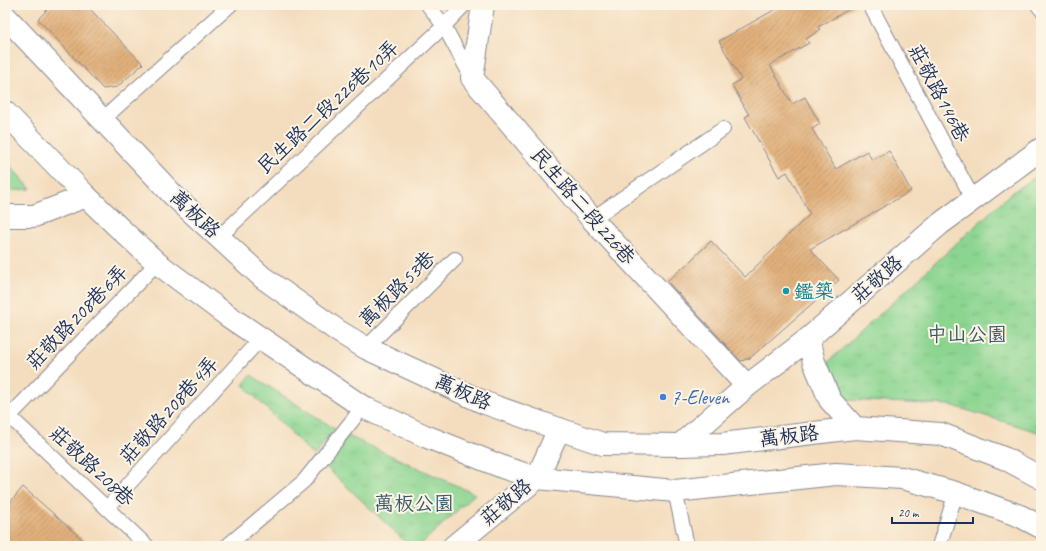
<svg xmlns="http://www.w3.org/2000/svg" width="1046" height="551" viewBox="0 0 1046 551" font-family="Caveat,'LXGW WenKai TC',sans-serif">
  <style>
    .grass { fill: url(#grass-tufts); stroke: #548278 }
    .building { fill: url(#building-hatch) }
    .lines { fill: none; stroke-linecap: round; stroke-linejoin: round }
    .lane-casing { stroke: #88868e; stroke-width: 16 }
    .street-casing { stroke: #88868e; stroke-width: 24 }
    .secondary-casing { stroke: #88868e; stroke-width: 24 }
    .lane { stroke: #fff; stroke-width: 14 }
    .street { stroke: #fff; stroke-width: 22 }
    .secondary { stroke: #fff; stroke-width: 22 }
    .culture-dot { fill: #0f9aa8; stroke: #fcf5e5; stroke-width: 1.5 }
    .shop-dot { fill: #3f7fe0; stroke: #fcf5e5; stroke-width: 1.5 }
    .labels { text-anchor: middle; dominant-baseline: central; stroke-width: 4; stroke-linejoin: round; paint-order: stroke }
    .street-label { font-size: 20px; fill: #1b2f5e; stroke: #fcf5e5 }
    .culture-label { font-size: 20px; fill: #0d838f; stroke: #fcf5e5; text-anchor: start }
    .park-label { font-size: 20px; fill: #37586b; stroke: #fcf5e5 }
    .shop-label { font-size: 20px; fill: #366cbe; stroke: #fcf5e5; text-anchor: start }
  </style>
  <defs>
    <pattern id="grass-tufts" width="24" height="20" patternUnits="userSpaceOnUse"><rect width="24" height="20" fill="#8cd591"/><path d="M3 7l-1-3M5 7V3M7 7l1-3M15 17l-1-3M17 17v-4M19 17l1-3" fill="none" stroke="#78b77f"/></pattern>
    <pattern id="building-hatch" width="6" height="6" patternUnits="userSpaceOnUse"><rect width="6" height="6" fill="#e2b17b"/><path d="M-1 1l2-2M0 6l6-6M5 7l2-2" fill="none" stroke="#b69068"/></pattern>
  </defs>
  <rect width="100%" height="100%" fill="#fcf5e5"/>
  <filter id="ink" filterUnits="userSpaceOnUse"><feTurbulence type="fractalNoise" baseFrequency=".025" numOctaves="2"/><feDisplacementMap in="SourceGraphic" scale="8" xChannelSelector="R" yChannelSelector="G"/><feConvolveMatrix kernelMatrix="1 2 1 2 8 2 1 2 1" color-interpolation-filters="sRGB"/></filter>
  <filter id="wash" filterUnits="userSpaceOnUse"><feTurbulence type="fractalNoise" baseFrequency=".012" numOctaves="4" result="noise"/><feDisplacementMap in="SourceGraphic" scale="16" xChannelSelector="R" yChannelSelector="G"/><feGaussianBlur stdDeviation="0.9" result="paint"/><feColorMatrix in="noise" values="0 0 0 0 0 0 0 0 0 0 0 0 0 0 0 0 0 1.4 0 .05"/><feComposite in="paint" operator="in"/></filter>
  <g filter="url(#wash)">
    <rect width="100%" height="100%" fill="#f4ddbe"/>
    <g class="grass">
      <path d="M5,160l26,29 -26,2z"/>
      <path d="M1041,173v260l-91,-28 -105,-5 -17,-38 182,-168z"/>
      <path d="M251,375l84,54 -21,27 -71,-71z"/>
      <path d="M348,436l127,58 -56,52h-9l-85,-80z"/>
    </g>
    <g id="blocks">
      <g class="building">
        <path d="M52,5h34l57,59 -26,23 -14,2 -65,-70z"/>
        <path d="M783,5h74l-39,22 2,3 -14,9 3,4 -39,22 22,39 13,-7 15,27 -8,5 24,40 31,-18 5,9 17,-9 22,40 -101,58 29,31 -89,78 -9,3 -74,-80 19,-16 25,-24 34,36 65,-63 -23,-42 -8,5 -34,-60 4,-2 -17,-30 9,-6 -22,-38z"/>
        <path d="M23,487l67,59h-85v-38z"/>
      </g>
    </g>
  </g>
  <g filter="url(#ink)">
    <use href="#blocks" fill-opacity="0" stroke="#88868e" stroke-width="1"/>
    <g class="lines">
      <defs>
        <g id="lane">
          <path d="M428,5l16,21 28,52"/>
          <path d="M870,5l103,194"/>
          <path d="M1038,5l3,4"/>
          <path d="M102,120l128,-115"/>
          <path d="M592,219l131,-90"/>
          <path d="M219,237l225,-211 20,-21"/>
          <path d="M366,348l89,-89"/>
          <path d="M5,409l4,7 138,130"/>
          <path d="M5,421l152,-158"/>
          <path d="M675,491l12,55"/>
          <path d="M107,508l154,-170"/>
          <path d="M227,546l77,-65 59,-74"/>
          <path d="M939,546l17,-53"/>
        </g>
        <g id="street">
          <path d="M483,5l-11,73 120,141 155,167"/>
          <path d="M5,216h29l52,-20"/>
          <path d="M808,339l6,23 16,38 25,28"/>
          <path d="M680,445l67,-59 61,-47 132,-115 101,-75"/>
          <path d="M454,546l83,-68 22,-49"/>
        </g>
        <g id="secondary">
          <path d="M5,16l168,179 89,82 76,54 28,17 119,55 74,26 44,15 77,1 42,-1 133,-16 86,6 65,25 35,19"/>
          <path d="M5,112l81,84 30,29 41,38 71,53 135,91 62,29 80,32 32,10 138,13 161,-17 66,4 54,15 64,23 21,11"/>
        </g>
      </defs>
      <use href="#lane" class="lane-casing"/>
      <use href="#street" class="street-casing"/>
      <use href="#secondary" class="secondary-casing"/>
      <use href="#lane" class="lane"/>
      <use href="#street" class="street"/>
      <use href="#secondary" class="secondary"/>
    </g>
  </g>
  <circle class="culture-dot" cx="786" cy="291" r="4"/>
  <circle class="shop-dot" cx="663" cy="397" r="4"/>
  <g class="labels">
    <g class="street-label">
      <text transform="translate(939 93) rotate(62)">莊敬路146巷</text>
      <text transform="translate(328 107) rotate(-43)">民生路二段226巷10弄</text>
      <text transform="translate(583 206) rotate(49)">民生路二段226巷</text>
      <text transform="translate(195 214) rotate(43)">萬板路</text>
      <text transform="translate(877 279) rotate(-41)">莊敬路</text>
      <text transform="translate(397 289) rotate(-45)">萬板路53巷</text>
      <text transform="translate(77 317) rotate(-46)">莊敬路208巷6弄</text>
      <text transform="translate(463 392) rotate(24)">萬板路</text>
      <text transform="translate(169 410) rotate(-48)">莊敬路208巷4弄</text>
      <text transform="translate(789 436) rotate(-7)">萬板路</text>
      <text transform="translate(92 466) rotate(43)">莊敬路208巷</text>
      <text transform="translate(506 502) rotate(-40)">莊敬路</text>
    </g>
    <g class="culture-label">
      <text x="794" y="291">鑑築</text>
    </g>
    <g class="park-label">
      <text x="967" y="334">中山公園</text>
      <text x="414" y="503">萬板公園</text>
    </g>
    <g class="shop-label">
      <text x="671" y="397">7-Eleven</text>
    </g>
  </g>
  <rect width="1046" height="551" fill="none" stroke="#fcf5e5" stroke-width="20"/>
  <path d="M892 517v6h81v-6" fill="none" stroke="#1b2f5e" stroke-width="2"/>
  <text x="898" y="517" font-size="12" fill="#1b2f5e" stroke="#fcf5e5" stroke-width="3" paint-order="stroke">20 m</text>
</svg>
